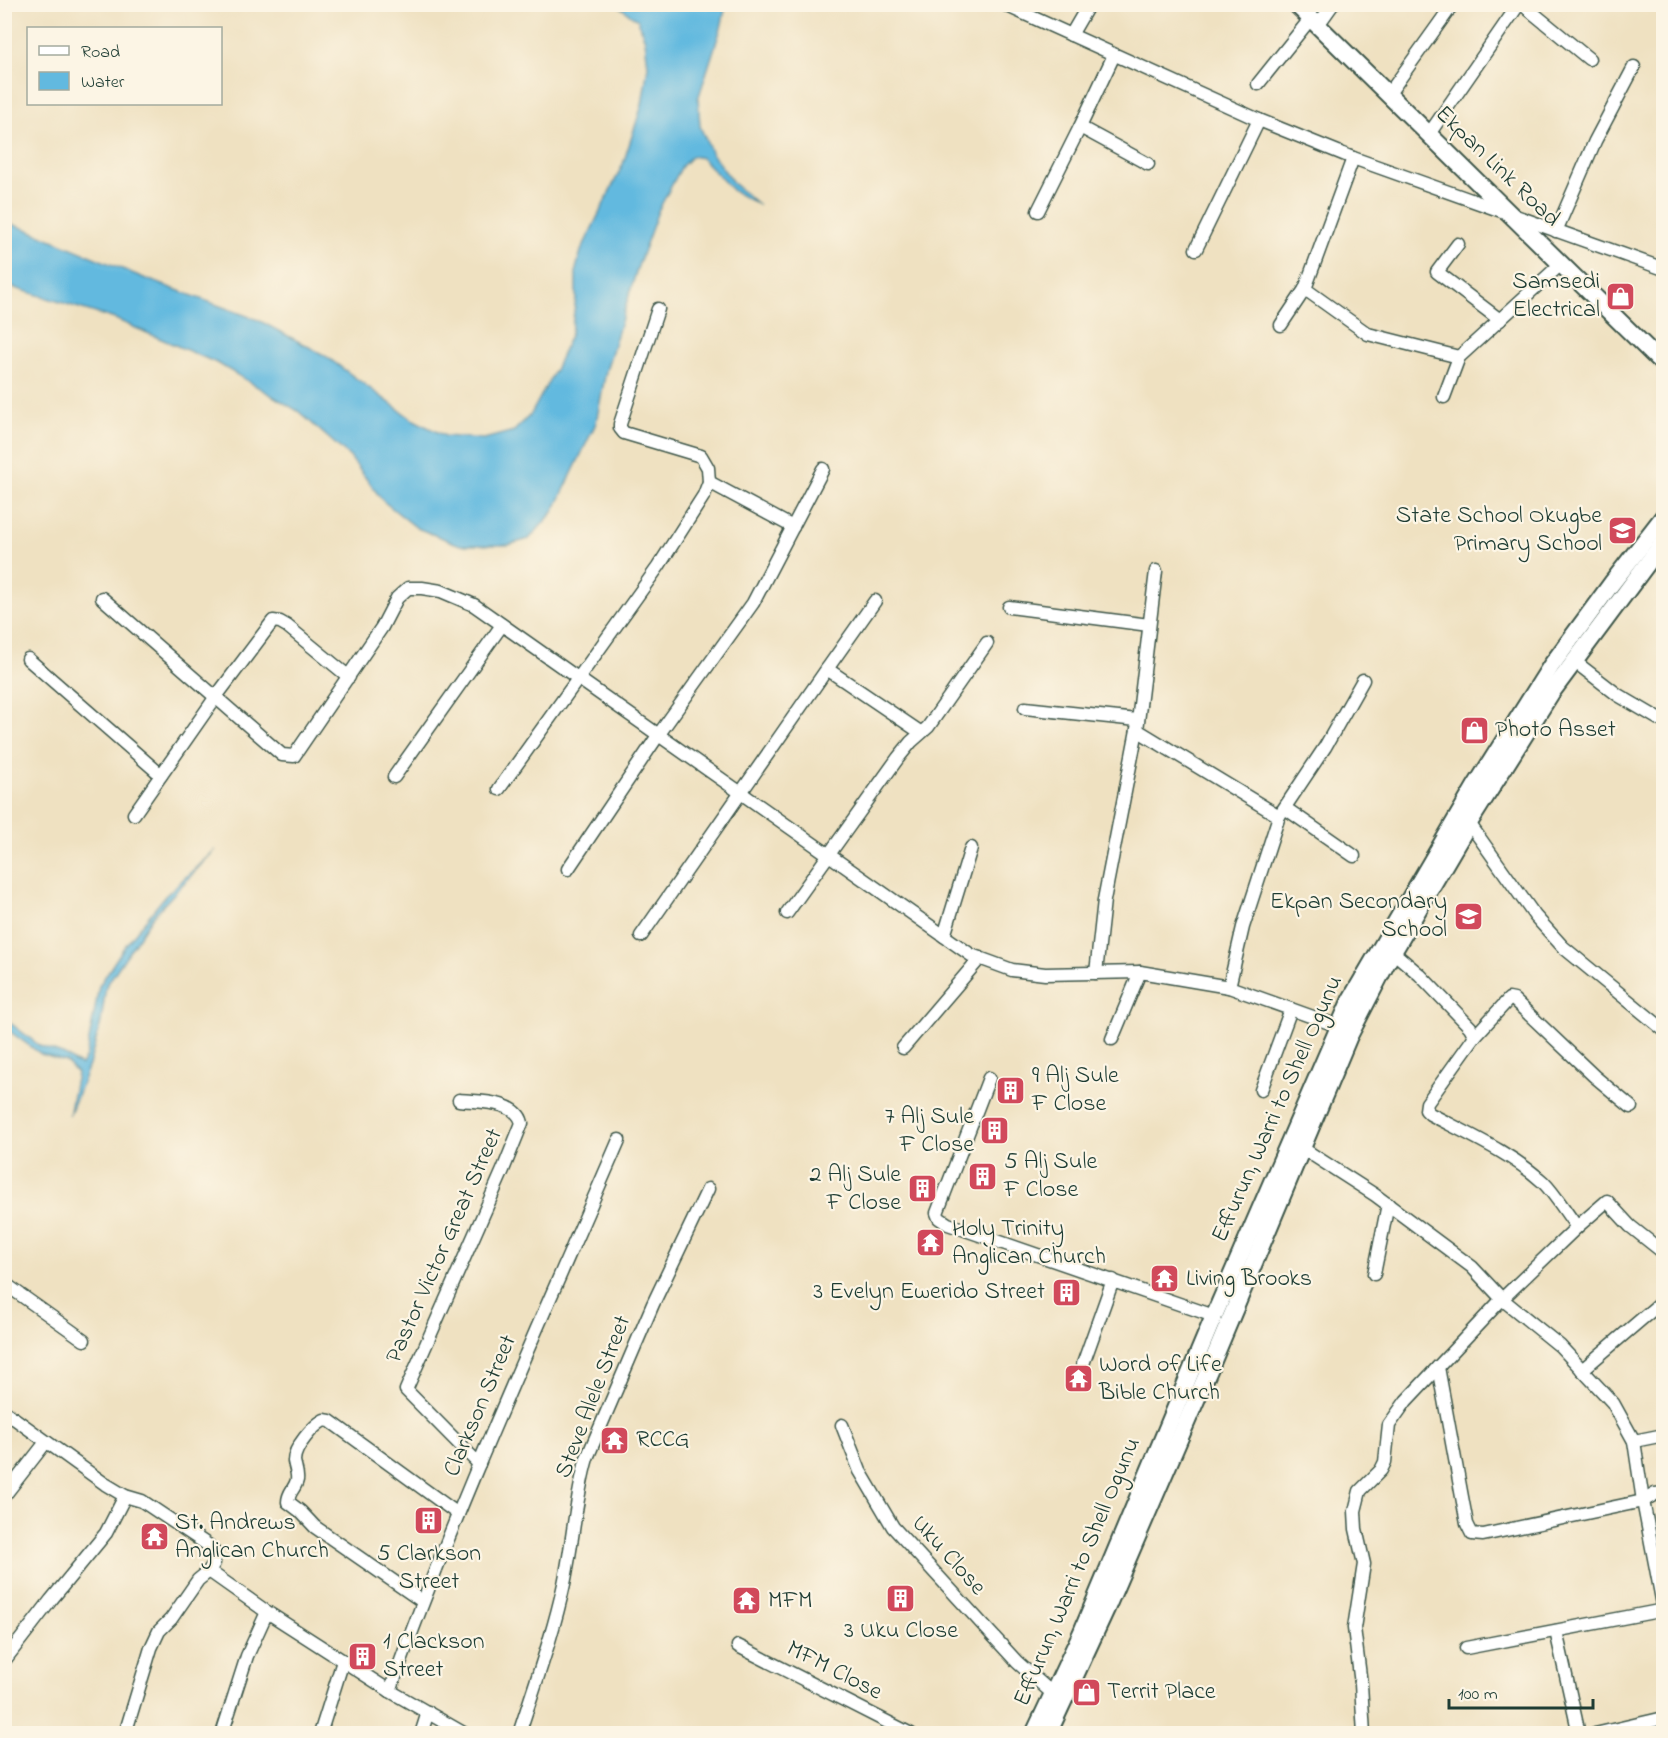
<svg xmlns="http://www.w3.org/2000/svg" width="1668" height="1738" viewBox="0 0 1668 1738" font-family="'Indie Flower',sans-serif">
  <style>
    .water { fill: #62b9df; stroke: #407b8a; stroke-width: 1.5 }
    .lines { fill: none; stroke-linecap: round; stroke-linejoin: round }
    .street-casing { stroke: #3e5649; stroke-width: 15 }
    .secondary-casing { stroke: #3e5649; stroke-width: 20 }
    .street { stroke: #fff; stroke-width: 12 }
    .secondary { stroke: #fff; stroke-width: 16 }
    .labels { text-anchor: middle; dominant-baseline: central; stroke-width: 4.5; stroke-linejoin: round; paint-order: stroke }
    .street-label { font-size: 24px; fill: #1f3d34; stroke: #fcf5e5 }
    .poi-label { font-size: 24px; fill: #1f3d34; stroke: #fcf5e5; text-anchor: start }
  </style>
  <rect width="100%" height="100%" fill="#fcf5e5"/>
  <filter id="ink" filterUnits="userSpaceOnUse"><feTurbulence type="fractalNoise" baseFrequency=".0167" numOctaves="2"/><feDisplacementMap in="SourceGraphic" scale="12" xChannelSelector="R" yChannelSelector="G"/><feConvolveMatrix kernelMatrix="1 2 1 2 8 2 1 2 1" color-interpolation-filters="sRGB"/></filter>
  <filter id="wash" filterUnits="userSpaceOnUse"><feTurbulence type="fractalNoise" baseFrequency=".008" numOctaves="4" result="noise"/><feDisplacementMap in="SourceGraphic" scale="24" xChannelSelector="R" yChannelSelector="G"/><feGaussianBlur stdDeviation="1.35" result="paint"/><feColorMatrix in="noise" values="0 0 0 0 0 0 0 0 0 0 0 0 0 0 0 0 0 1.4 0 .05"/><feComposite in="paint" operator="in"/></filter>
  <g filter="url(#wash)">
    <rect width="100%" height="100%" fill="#efe1c1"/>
    <g class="water">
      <path d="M617,5h109l-5,23 -23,71 2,27 11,26 23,32 25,21 -26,-14 -31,-33 -10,-2 -10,10 -24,45 -21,58 -31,102 -10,52 -42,88 -25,28 -21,6h-48l-43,-17 -34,-27 -33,-44 -52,-46 -79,-47 -104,-45 -110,-34v-63l21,7 118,49 114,42 66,35 88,64 33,17 39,3 30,-8 17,-17 24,-44 16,-37 5,-35v-29l5,-18 42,-87 19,-59 6,-39 -3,-26 -7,-20z"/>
      <path d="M215,850l-62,66 -47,70 -5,36 -12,43 -20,51 8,-43 -11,-11 -25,-8 -36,-26v-9l35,27 25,9 9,7 7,3 5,-8 13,-71 25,-39 41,-51z"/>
    </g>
  </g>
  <g filter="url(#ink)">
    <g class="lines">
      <defs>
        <g id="street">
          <path d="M1003,4l256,116 94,38 311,111"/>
          <path d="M1522,4l67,55"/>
          <path d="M1318,25l15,-21"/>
          <path d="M1071,35l18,-31"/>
          <path d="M1258,84l53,-66"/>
          <path d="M1388,95l65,-91"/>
          <path d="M1080,127l68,37"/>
          <path d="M1429,134l90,-130"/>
          <path d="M1038,211l42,-84 34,-72"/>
          <path d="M1556,231l39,-90 39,-74"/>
          <path d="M1458,244l-21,28 63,48"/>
          <path d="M1196,249l63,-129"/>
          <path d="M1305,289l63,45 91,23"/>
          <path d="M1281,325l24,-36 48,-131"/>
          <path d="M1444,397l15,-40 103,-94"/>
          <path d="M709,482l84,45"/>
          <path d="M102,598l180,157 12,1 88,-129 15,-29 11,-10h14l19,3 33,14 497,350 41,15 33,4 95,-2 89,15 109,39"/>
          <path d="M1009,607l140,18"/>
          <path d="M28,659l133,116"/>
          <path d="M1574,661l44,34 46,27"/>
          <path d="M827,669l48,-68"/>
          <path d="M1025,708l112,12"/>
          <path d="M1137,730l142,86"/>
          <path d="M394,777l108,-152"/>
          <path d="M499,789l159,-222 46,-72 5,-13 -1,-14 -7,-12 -77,-23 -4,-5v-4l38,-115"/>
          <path d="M1285,808l69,48"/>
          <path d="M134,814l81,-116 58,-77 7,1 7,4 62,51"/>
          <path d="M1469,823l66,93 28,31 101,83"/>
          <path d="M568,869l91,-135 94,-131 70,-134"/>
          <path d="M787,913l111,-155 13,-16 17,-15 59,-84"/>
          <path d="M641,936l186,-267 93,63"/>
          <path d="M944,936l27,-88"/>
          <path d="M1393,952l27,23 50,52 5,9 34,-37 5,1 80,76 37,31"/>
          <path d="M1096,973l8,-73 33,-170 19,-159"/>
          <path d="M1229,987l14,-60 36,-111 46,-69 38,-67"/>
          <path d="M1475,1036l-48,67 -1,7 4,4c38,20 81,39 113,68 13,13 23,31 34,45"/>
          <path d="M1112,1039l28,-67"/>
          <path d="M903,1048l77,-90"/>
          <path d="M989,1078l-52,135 2,5 9,6 266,92"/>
          <path d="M1261,1090l30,-81"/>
          <path d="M459,1100c18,2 58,0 63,23l-19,47 -97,220 73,74"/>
          <path d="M1302,1148l73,47 97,72 30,32 58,47 53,57 21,38 9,60 21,109"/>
          <path d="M1374,1274l14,-70"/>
          <path d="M4,1283l80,57"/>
          <path d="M1083,1364l30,-84"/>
          <path d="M1438,1367l29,157 5,10 11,1 160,-34 12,-7 9,-1"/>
          <path d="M1582,1370l82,-70"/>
          <path d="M4,1411l101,73 20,12 17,5 66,44 6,7v11l-5,8 -11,9 -27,39 -12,12 -8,17 -26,86"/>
          <path d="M842,1425l18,46 33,56 124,135 36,32"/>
          <path d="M1634,1441l30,-6"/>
          <path d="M4,1496l42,-54"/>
          <path d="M209,1571l58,41 123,79 75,43"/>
          <path d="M422,1601l-107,-74 -15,-16 -12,-9c0,-10 7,-13 9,-22 1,-6 -2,-13 -3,-19 0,-14 19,-35 30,-41l6,1 128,93"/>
          <path d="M1556,1631l23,103"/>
          <path d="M738,1646l173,88"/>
          <path d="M1466,1648l198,-38"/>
          <path d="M4,1661l47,-61 55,-67 19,-37"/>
          <path d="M390,1691c67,-187 150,-368 229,-551"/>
          <path d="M222,1734l25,-78 20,-44"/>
          <path d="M320,1734l23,-73"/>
          <path d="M421,1734l7,-22"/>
          <path d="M519,1734c16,-50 34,-99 45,-150 9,-42 11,-84 23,-126l66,-154 55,-115"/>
          <path d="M1364,1734l-3,-50 -7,-56 10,-64 -8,-35 -1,-18 5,-20 21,-21 4,-8 4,-37 17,-24 96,-102 75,-72 30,-26 23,25 34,27"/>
          <path d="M1595,1734l69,-16"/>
        </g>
        <g id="secondary">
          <path d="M1296,4l368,361"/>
          <path d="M1034,1734l47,-100 133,-318 137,-317 124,-212 76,-121 61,-83 52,-67"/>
          <path d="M1048,1734l58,-125 106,-246 137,-327 37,-72 83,-141 82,-130 113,-152"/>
        </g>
      </defs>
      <use href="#street" class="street-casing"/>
      <use href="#secondary" class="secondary-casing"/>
      <use href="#street" class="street"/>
      <use href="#secondary" class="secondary"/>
    </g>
  </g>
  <defs>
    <symbol id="shop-square" viewBox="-11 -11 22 22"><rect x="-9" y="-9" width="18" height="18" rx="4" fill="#d1495b" stroke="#fcf5e5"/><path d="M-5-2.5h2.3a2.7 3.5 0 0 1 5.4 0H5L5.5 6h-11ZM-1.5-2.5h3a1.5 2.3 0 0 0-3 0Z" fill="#fff"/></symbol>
    <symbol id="school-square" viewBox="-11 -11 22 22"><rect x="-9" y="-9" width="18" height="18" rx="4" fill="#d1495b" stroke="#fcf5e5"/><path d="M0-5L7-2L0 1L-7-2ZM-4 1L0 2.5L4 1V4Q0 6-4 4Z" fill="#fff"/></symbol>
    <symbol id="university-square" viewBox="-11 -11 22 22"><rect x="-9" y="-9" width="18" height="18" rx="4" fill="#d1495b" stroke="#fcf5e5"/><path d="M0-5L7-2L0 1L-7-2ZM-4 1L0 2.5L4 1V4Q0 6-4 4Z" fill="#fff"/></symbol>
    <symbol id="building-square" viewBox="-11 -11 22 22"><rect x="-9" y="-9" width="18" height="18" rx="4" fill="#d1495b" stroke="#fcf5e5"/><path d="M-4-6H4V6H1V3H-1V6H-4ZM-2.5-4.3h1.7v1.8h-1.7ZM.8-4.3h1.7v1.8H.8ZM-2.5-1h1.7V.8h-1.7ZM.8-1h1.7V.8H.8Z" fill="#fff"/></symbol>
    <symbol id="temple-square" viewBox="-11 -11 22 22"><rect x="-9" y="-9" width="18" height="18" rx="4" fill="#d1495b" stroke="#fcf5e5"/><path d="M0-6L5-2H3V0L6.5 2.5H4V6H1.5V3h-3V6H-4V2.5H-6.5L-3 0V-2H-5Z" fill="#fff"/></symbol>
  </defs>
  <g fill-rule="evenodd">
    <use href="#shop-square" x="1604" y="280" width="33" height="33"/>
    <use href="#school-square" x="1606" y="514" width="33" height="33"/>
    <use href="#shop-square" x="1458" y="714" width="33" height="33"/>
    <use href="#university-square" x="1452" y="900" width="33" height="33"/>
    <use href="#building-square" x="994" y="1074" width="33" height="33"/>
    <use href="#building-square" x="978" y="1114" width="33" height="33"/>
    <use href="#building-square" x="966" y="1160" width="33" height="33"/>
    <use href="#building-square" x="906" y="1172" width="33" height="33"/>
    <use href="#temple-square" x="914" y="1226" width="33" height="33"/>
    <use href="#temple-square" x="1148" y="1262" width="33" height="33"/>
    <use href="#building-square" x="1050" y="1276" width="33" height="33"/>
    <use href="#temple-square" x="1062" y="1362" width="33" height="33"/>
    <use href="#temple-square" x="598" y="1424" width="33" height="33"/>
    <use href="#building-square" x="412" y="1504" width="33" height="33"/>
    <use href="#temple-square" x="138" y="1520" width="33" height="33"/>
    <use href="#building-square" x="884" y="1582" width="33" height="33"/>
    <use href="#temple-square" x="730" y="1584" width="33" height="33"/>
    <use href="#building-square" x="346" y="1640" width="33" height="33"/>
    <use href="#shop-square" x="1070" y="1676" width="33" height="33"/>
  </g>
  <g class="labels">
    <g class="street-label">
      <text transform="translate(1497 167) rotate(44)">Ekpan Link Road</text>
      <text transform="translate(1278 1109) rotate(-66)">Effurun, Warri to Shell Ogunu</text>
      <text transform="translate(445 1246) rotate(-66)">Pastor Victor Great Street</text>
      <text transform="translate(594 1397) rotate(-69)">Steve Alele Street</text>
      <text transform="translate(481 1406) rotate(-67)">Clarkson Street</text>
      <text transform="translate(948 1556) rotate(48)">Uku Close</text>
      <text transform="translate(1078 1572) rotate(-67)">Effurun, Warri to Shell Ogunu</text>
      <text transform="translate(834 1671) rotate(27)">MFM Close</text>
    </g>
    <g class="poi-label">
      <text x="1600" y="282" text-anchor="end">Samsedi<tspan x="1600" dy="28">Electrical</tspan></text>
      <text x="1602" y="516" text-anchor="end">State School Okugbe<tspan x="1602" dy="28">Primary School</tspan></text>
      <text x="1495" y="730">Photo Asset</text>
      <text x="1447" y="902" text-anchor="end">Ekpan Secondary<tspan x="1447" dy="28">School</tspan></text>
      <text x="1032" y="1076">9 Alj Sule<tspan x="1032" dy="28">F Close</tspan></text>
      <text x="974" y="1117" text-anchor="end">7 Alj Sule<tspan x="974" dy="28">F Close</tspan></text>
      <text x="1004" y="1162">5 Alj Sule<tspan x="1004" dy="28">F Close</tspan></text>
      <text x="901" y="1175" text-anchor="end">2 Alj Sule<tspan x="901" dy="28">F Close</tspan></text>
      <text x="952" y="1229">Holy Trinity<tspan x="952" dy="28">Anglican Church</tspan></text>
      <text x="1186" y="1279">Living Brooks</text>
      <text x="1045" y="1292" text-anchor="end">3 Evelyn Ewerido Street</text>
      <text x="1099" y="1365">Word of Life<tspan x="1099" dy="28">Bible Church</tspan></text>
      <text x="636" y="1440">RCCG</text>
      <text x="175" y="1523">St. Andrews<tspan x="175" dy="28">Anglican Church</tspan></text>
      <text x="429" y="1554" text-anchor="middle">5 Clarkson<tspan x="429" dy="28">Street</tspan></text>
      <text x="768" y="1601">MFM</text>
      <text x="901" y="1631" text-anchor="middle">3 Uku Close</text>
      <text x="383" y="1642">1 Clackson<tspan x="383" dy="28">Street</tspan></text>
      <text x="1107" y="1692">Territ Place</text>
    </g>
  </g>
  <rect width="1668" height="1738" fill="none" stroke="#fcf5e5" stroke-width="24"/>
  <rect x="27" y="27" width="195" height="78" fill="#fcf5e5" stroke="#a4ab9e" stroke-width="1.5"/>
  <rect x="39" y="46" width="30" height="9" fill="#ffffff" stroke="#a4ab9e" stroke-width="1.5"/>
  <text x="81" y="57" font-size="18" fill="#1f3d34">Road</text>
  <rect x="39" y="72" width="30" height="18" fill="#62b9df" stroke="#a4ab9e" stroke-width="1.5"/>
  <text x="81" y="87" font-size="18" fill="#1f3d34">Water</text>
  <path d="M1449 1699v9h144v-9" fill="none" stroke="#1f3d34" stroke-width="3"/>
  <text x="1458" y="1699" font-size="18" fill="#1f3d34" stroke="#fcf5e5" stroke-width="4.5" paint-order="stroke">100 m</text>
</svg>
